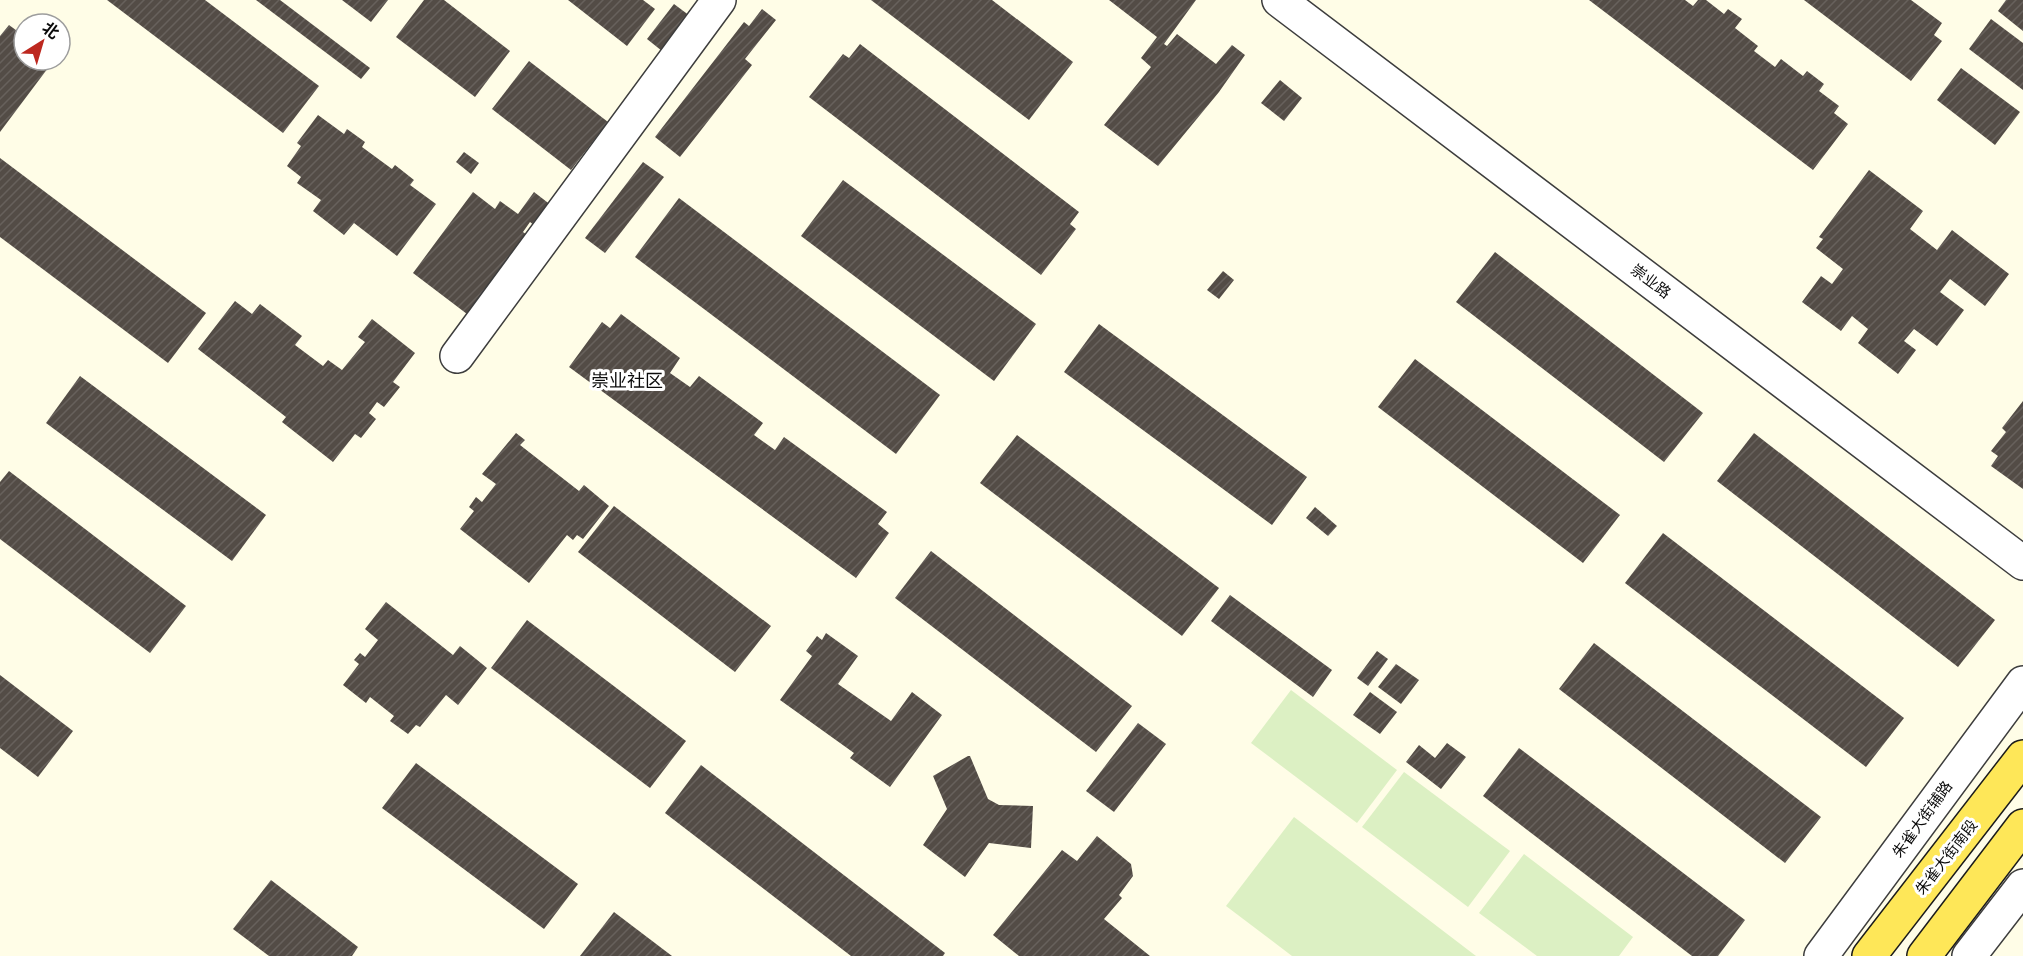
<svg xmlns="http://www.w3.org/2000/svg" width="2023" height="956" viewBox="0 0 2023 956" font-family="'Source Serif 4','Noto Sans SC',serif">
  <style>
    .pitch { fill: #dcf0c3 }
    .building { fill: url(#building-hatch) }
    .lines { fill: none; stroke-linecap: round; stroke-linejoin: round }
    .minor-casing { stroke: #3d3d3d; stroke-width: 36 }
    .major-casing { stroke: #1b1b1b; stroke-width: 36 }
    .minor { stroke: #fff; stroke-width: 33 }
    .major { stroke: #fee758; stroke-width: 33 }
    .labels { text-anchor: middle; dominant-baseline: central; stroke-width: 6; stroke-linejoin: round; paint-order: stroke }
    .street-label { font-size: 15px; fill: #0a0a0a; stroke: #fff }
    .quarter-label { font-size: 18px; fill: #0a0a0a; stroke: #fff }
  </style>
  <defs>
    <pattern id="building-hatch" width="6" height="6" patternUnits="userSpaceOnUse" patternTransform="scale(1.5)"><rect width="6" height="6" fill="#534c46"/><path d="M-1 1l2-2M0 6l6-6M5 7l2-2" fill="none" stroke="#67615c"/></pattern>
  </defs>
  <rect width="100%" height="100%" fill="#fffde7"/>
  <g class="pitch">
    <path d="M1291,690l106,80 -40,53 -106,-80z"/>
    <path d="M1404,772l106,79 -42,56 -106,-80z"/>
    <path d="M1294,817l182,139h-184l-66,-50z"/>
    <path d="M1524,854l109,83 -14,19h-82l-58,-43z"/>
  </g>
  <g class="building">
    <path d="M107,0h98l114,86 -36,47z"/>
    <path d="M256,0h24l90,68 -9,11z"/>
    <path d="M342,0h46l-17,22z"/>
    <path d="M424,0h20l66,51 -35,46 -79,-60z"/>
    <path d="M568,0h75l12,9 -28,37z"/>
    <path d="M871,0h121l81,62 -44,58z"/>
    <path d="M1109,0h87l-32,44 3,2 10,-12 39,30 16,-19 13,10 -26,37 -61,74 -54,-41 47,-58 -10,-9 16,-21z"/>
    <path d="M1589,0h96l8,6 5,-6h8l18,14 4,-5 14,10 -7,9 23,18 -4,5 21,16 6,-8 22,17 4,-5 17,13 -5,7 20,15 -5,7 14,11 -35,46z"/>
    <path d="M1804,0h107l31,23 -8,12 8,6 -31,40z"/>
    <path d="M2006,0h17v31l-25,-20z"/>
    <path d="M674,4l20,15 -27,36 -20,-16z"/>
    <path d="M762,9l14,11 -31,39 7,6 -72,92 -25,-20 89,-115 5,4z"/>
    <path d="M1991,19l32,24v47l-54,-41z"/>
    <path d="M9,25l15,11v24h30l-54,72v-96z"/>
    <path d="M860,44l219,168 -9,12 6,5 -35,46 -232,-178 34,-43 6,4z"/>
    <path d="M529,61l79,61 -37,48 -79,-61z"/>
    <path d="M1961,68l59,44 -25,33 -58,-45z"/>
    <path d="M1280,80l22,18 -18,23 -23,-18z"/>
    <path d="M318,115l26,19 3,-5 18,13 -3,5 30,22 3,-4 19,15 -4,5 26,19 -39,52 -43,-33 -10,12 -31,-24 8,-11 -24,-17 4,-6 -14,-11 14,-20 -4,-3z"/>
    <path d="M464,152l15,11 -8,11 -15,-12z"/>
    <path d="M0,158l206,155 -38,50 -168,-126z"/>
    <path d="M643,162l21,15 -59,76 -20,-15z"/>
    <path d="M1869,170l54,41 -13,18 27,21 15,-20 57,44 -24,32 -35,-27 -10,13 24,18 -27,36 -23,-17 -10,12 12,9 -18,24 -40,-31 10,-14 -16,-13 -11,15 -39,-29 19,-26 11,8 11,-15 -27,-21 7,-9 -4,-2z"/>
    <path d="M843,180l193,144 -42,57 -193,-145z"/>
    <path d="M473,192l22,17 5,-8 18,13 16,-22 22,17 -16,21 -10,-8 -7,10 4,3 -60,79 -54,-41z"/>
    <path d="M679,198l261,197 -44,59 -261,-197z"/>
    <path d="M1495,252l208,161 -39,49 -208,-160z"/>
    <path d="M1223,271l11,9 -15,19 -12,-9z"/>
    <path d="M235,301l17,13 8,-10 42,32 -7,9 28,21 5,-6 14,10 23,-28 -7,-5 14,-18 43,34 -22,29 7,5 -16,20 -7,-5 -8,11 7,6 -15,19 -6,-4 -22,28 -51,-40 4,-5 -88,-68z"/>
    <path d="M621,314l59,44 -10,15 20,14 9,-11 64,47 -9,12 21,15 9,-13 103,75 -9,12 11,9 -33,45 -287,-211 33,-45 8,6z"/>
    <path d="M1099,324l208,153 -35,48 -208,-153z"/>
    <path d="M1415,359l205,156 -37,48 -205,-156z"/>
    <path d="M80,376l186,139 -34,46 -186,-138z"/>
    <path d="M2023,401v88l-32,-23 7,-10 -7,-5 15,-19 -4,-4z"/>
    <path d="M516,433l9,7 -5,5 59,46 5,-6 25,21 -26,33 -6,-4 -4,5 -6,-5 -38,48 -69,-54 14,-18 -5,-4 7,-10 6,5 14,-18 -14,-10z"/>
    <path d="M1754,433l241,187 -37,47 -241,-186z"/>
    <path d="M1017,435l202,153 -37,48 -202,-153z"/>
    <path d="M9,471l177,135 -36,47 -150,-114v-57z"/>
    <path d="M614,506l157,120 -36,46 -157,-120z"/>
    <path d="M1315,507l22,19 -9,10 -22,-18z"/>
    <path d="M1663,533l241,185 -38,49 -241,-184z"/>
    <path d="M931,551l201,155 -36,46 -201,-154z"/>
    <path d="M1230,595l102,75 -19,27 -102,-76z"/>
    <path d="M386,602l67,53 7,-9 27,22 -29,37 -12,-10 -26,32 -4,-2 -8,9 -18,-13 4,-5 -24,-19 -4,6 -23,-18 16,-21 -5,-4 6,-7 5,4 13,-17 -13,-11z"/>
    <path d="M527,620l159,121 -36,47 -159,-120z"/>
    <path d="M826,633l32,23 -20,28 53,37 21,-29 30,23 -52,72 -40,-29 4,-5 -74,-53 32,-44 -6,-5 11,-15 5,4z"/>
    <path d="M1594,643l227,174 -36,46 -226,-174z"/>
    <path d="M1377,651l11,8 -20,27 -11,-8z"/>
    <path d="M1396,664l23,16 -18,24 -23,-17z"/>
    <path d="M0,675l73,56 -35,46 -38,-29z"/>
    <path d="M1370,692l27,20 -17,22 -27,-19z"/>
    <path d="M1138,723l28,21 -52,68 -28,-21z"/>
    <path d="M1447,743l19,14 -25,32 -35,-27 13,-17 16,13z"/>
    <path d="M1519,748l226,172 -27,36h-26l-209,-160z"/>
    <path d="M968,756h2l18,43 11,6 34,1 -2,42 -42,-5 -24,34 -42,-32 24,-36 -14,-33z"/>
    <path d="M416,763l162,121 -34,45 -162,-121z"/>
    <path d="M701,765l244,188 -2,3h-92l-186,-143z"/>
    <path d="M1097,836l34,28 2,12 -14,19 3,3 -18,21 46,37h-131l-26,-21 69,-85 15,11z"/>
    <path d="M271,880l87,67 -6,9h-83l-36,-27z"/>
    <path d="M614,912l58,44h-92z"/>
  </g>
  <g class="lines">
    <defs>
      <g id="minor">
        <path d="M1279,0l744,563"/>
        <path d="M457,356l262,-356"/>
        <path d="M1821,956l202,-273"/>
        <path d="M1969,956l54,-70"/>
      </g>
      <g id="major">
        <path d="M1869,956l154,-199"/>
        <path d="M1924,956l99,-130"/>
      </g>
    </defs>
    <use href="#minor" class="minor-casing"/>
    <use href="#major" class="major-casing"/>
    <use href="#minor" class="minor"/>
    <use href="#major" class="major"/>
  </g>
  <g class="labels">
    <g class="street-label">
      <text transform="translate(1651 281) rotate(37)">崇业路</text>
      <text transform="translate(1922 819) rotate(-54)">朱雀大街辅路</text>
      <text transform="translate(1946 857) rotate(-52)">朱雀大街南段</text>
    </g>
    <g class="quarter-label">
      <text x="627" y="380">崇业社区</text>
    </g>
  </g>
  <g transform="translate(42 42) rotate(37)"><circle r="28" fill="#ffffff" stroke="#9d9d9d" stroke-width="1.5"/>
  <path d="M0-4.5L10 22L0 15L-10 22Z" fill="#bd281f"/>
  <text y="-9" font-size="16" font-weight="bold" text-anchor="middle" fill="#0a0a0a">北</text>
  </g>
</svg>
